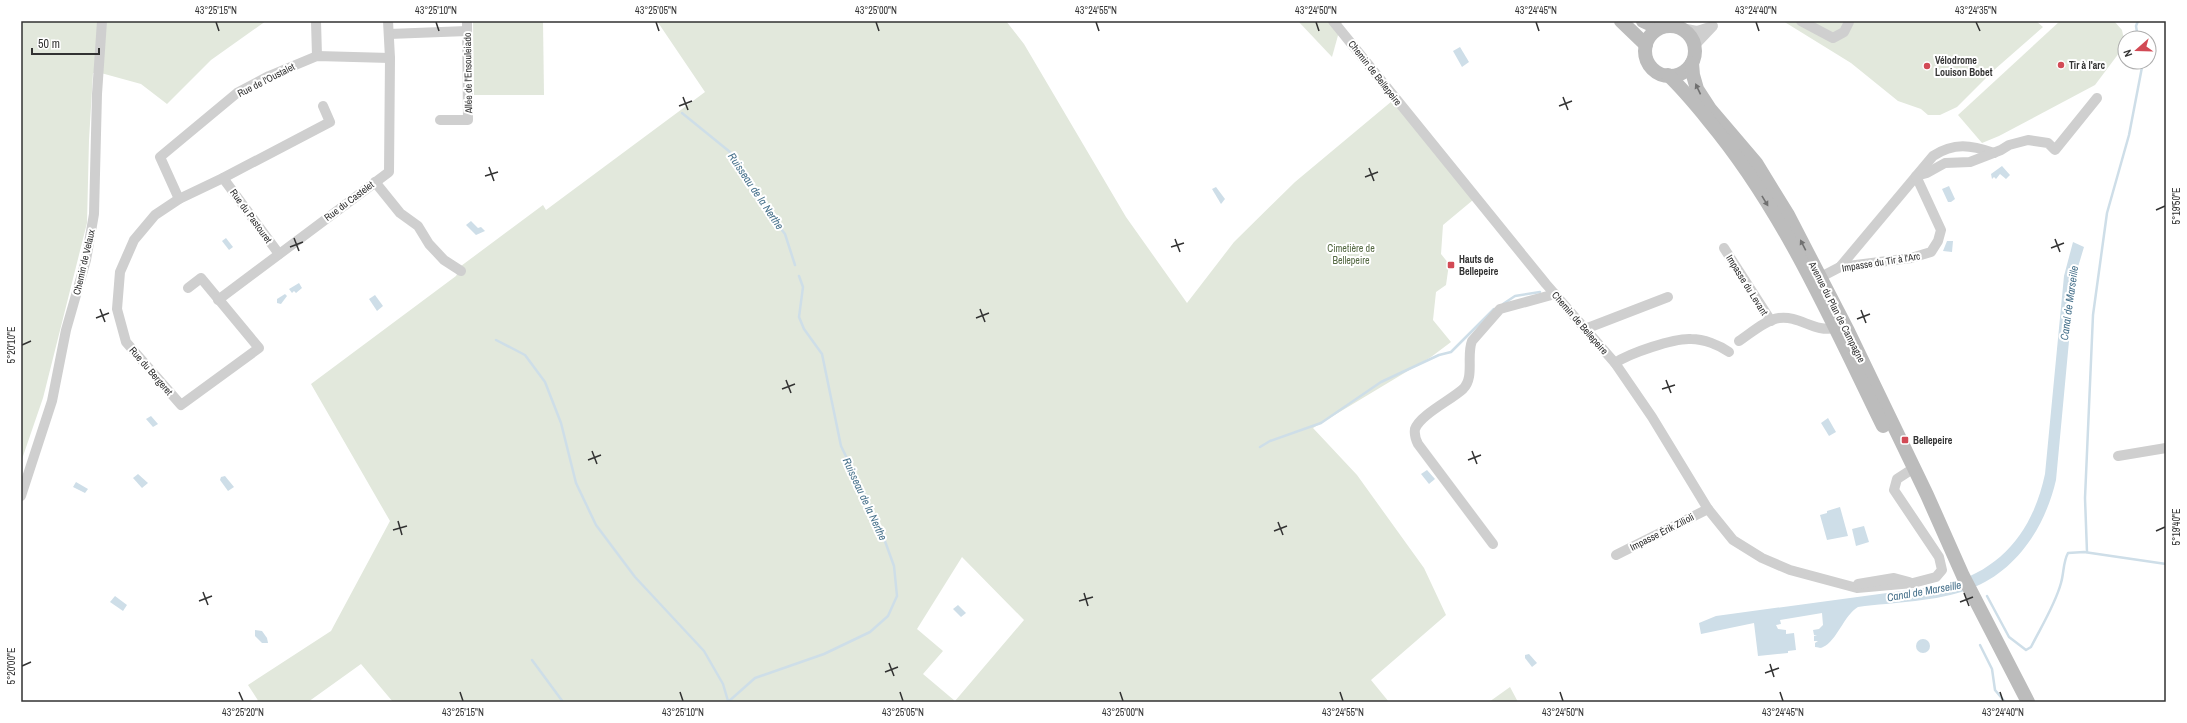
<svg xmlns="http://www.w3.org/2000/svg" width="2187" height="723" viewBox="0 0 2187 723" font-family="'Archivo Narrow',sans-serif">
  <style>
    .green { fill: #e2e8dc; fill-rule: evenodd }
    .water { fill: #cedee8 }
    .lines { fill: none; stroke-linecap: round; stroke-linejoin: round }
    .stream { stroke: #cedee8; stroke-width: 2.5 }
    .street { stroke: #cfcfcf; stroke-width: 10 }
    .secondary { stroke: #bcbcbc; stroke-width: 14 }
    .oneway { fill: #707070 }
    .ticks { fill: none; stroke: #323232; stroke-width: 1.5 }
    .poi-dot { fill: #d24a55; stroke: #fff; stroke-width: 1.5 }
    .labels { text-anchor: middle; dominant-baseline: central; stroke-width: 4; stroke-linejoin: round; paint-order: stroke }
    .poi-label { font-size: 10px; font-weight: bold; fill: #323232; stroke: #fff; text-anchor: start }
    .street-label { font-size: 10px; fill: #323232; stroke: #fff }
    .park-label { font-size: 10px; fill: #556943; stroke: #fff }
    .water-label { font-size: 11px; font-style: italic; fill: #48728c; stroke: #fff }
    .neatline { fill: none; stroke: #323232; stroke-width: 1.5 }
    .ticks-label { font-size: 10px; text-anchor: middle; fill: #323232 }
  </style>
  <rect width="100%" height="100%" fill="#fff"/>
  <g class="green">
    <path d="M21,21h245l-55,39 -44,44 -26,-20 -40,-11h-8l-4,67 -2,83 -44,175 -22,64z"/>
    <path d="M473,21h70l1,74h-70z"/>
    <path d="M657,21h349l18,23 102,173 61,86 47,-61 61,-60 97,-81 81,99 -30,25 -2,29 8,10 -3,21 -10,7 -3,28 18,22 -20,15 -118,71 44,47 67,93 22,47 -75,65 18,22h-996l-32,-38 -53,38h-49l-11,-17 83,-54 59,-110 -79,-137 145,-108 5,-10 82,-61 3,5 159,-118zM962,557l62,63 -69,81 -32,-27 20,-23 -26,-22z"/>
    <path d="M1298,21h44l-10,36z"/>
    <path d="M1783,21h253l7,6 -49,43 -37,37 -17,8h-12l-7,-6 -23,-8 -47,-38z"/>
    <path d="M2060,21h54l8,9 3,15 -30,40 -96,51 -17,7 -24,-28z"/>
    <path d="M1510,687l8,15h-29z"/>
  </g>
  <g class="water">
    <path d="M1460,47l9,15 -7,5 -9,-16z"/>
    <path d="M2002,166l8,9 -4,4 -6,-5 -4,5 -2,-2 -2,2 -1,-5z"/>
    <path d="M1949,186l6,13 -4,3h-3l-6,-13z"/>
    <path d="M1216,187l9,12 -4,5 -9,-15z"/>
    <path d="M471,221l7,7 3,-1 4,4 -9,4 -10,-10z"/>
    <path d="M226,238l7,9 -4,3 -7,-9z"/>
    <path d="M1947,241h6l-1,11 -9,-1z"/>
    <path d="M2073,242l11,5 -9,30 -19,203c-11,47 -39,91 -86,109 -34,13 -75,13 -112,18 -14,8 -21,34 -35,40 -4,2 -3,0 -8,0v-4l3,-2h-4v-5l3,-1h-3l-1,-5 6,-1 4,-4 -1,-12 -42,7 1,4 -5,1 2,4 8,1v4l8,-1 2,17 -8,1v2l-30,3 -4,-33 -53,11 -2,-11 17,-7 230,-31c57,-16 87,-55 99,-111l19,-198z"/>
    <path d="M299,283l3,5 -6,5 -2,-2 -2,2 -3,-4z"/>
    <path d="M285,294l2,2 -6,8 -4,-1v-4z"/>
    <path d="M375,295l8,11 -6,5 -8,-12z"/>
    <path d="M151,416l7,8 -5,3 -7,-8z"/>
    <path d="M1828,418l8,14 -7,4 -8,-13z"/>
    <path d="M1427,470l8,9 -6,5 -8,-10z"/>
    <path d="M138,474l10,9 -6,5 -9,-10z"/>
    <path d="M225,476l9,11 -6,4 -8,-11 1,-3z"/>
    <path d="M76,482l12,7 -3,4 -12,-6z"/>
    <path d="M1840,507l8,29 -21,4 -7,-25 7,-2v-2z"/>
    <path d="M1864,526l5,16 -13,4 -4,-17z"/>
    <path d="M115,596l12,9 -4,6 -13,-9z"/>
    <path d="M958,605l8,8 -5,4 -8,-8z"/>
    <path d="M255,630l7,1 5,7 1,5h-6l-7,-7z"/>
    <circle cx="1923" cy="646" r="7"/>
    <path d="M1529,654l8,9 -5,4 -7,-9v-3z"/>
  </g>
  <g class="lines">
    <g class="stream">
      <path d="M2138,21l-2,5 2,12"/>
      <path d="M682,113l48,39 40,63 15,19 10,31"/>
      <path d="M1503,304l12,-8 25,-4"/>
      <path d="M496,340l29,15 20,27 16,41 15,60 20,42 39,52 69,74 19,33 5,17"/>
      <path d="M1260,447l10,-6 51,-18 60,-41 58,-27 12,-3 43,-43"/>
      <path d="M2087,552l-2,-54 8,-183 14,-102 22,-78 14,-73"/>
      <path d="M1987,596l22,41 17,13 5,-3c10,-20 24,-42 30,-64 3,-10 2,-21 7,-30l16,-1 82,12"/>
      <path d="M1980,645l12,24 3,21 10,12"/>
      <path d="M532,660l31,42"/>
      <path d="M728,702l27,-24 69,-24 46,-22 18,-16 9,-20 -3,-30 -16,-44 -37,-76 -19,-92 -18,-25 -5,-12 4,-30 -4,-11"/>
    </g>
    <g class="street">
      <path d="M316,21l1,35"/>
      <path d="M1333,21l213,263 69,79 37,54 56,92 25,31 29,18 28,12 67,18 56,-5 23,-6 6,-7 -3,-13 -45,-67 3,-11 17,-11"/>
      <path d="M1801,21l32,17 11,-6 5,-10"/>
      <path d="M1681,28l16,3 16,-5 -18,19"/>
      <path d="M389,34l78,-3"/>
      <path d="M440,120h28l-1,-99"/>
      <path d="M223,178l56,76"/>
      <path d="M375,182l25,31 18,13 11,18 15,16 17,11"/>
      <path d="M179,199l-19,-42 77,-64 32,-17 48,-20 73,2"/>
      <path d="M1724,248l47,73"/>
      <path d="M1840,267l93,-111c21,-14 38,-11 61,-3"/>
      <path d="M1819,278l21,-11 71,-9 20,-6 7,-11 3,-11 -25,-54 11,-3 18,-10 25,-1 31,-12 8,-5 19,-5 20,3 7,7 42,-52"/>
      <path d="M188,288l13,-10 58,70 -78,57 -55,-63 -9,-33 3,-37 14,-32 21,-25 24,-16 44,-21 107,-56 -7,-16"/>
      <path d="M218,300l171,-128 1,-114 -2,-37"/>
      <path d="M1585,329l83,-32"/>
      <path d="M1739,341c11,-7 26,-21 40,-23 20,-3 36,15 56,10"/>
      <path d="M1615,363c15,-10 59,-25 76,-24 13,0 28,6 38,13"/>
      <path d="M2118,456l48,-8"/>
      <path d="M21,496l31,-95 14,-71 20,-70 8,-46 3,-120 5,-73"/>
      <path d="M1493,544l-75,-100c-2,-4 -4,-9 -3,-15 5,-14 36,-29 48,-40 12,-12 3,-33 9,-48l28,-32 55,-15"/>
      <path d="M1616,555l92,-46"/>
      <path d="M1858,584l36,-6 15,4"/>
    </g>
    <g class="secondary">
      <path d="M1621,21l25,24"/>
      <path d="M1643,21l15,7"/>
      <circle cx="1670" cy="51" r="25"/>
      <path d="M1692,63l1,12 4,14 13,20 46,54 32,52 60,116 79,164 36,81 65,126"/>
      <path d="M1668,75c15,14 28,30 41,46 75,90 123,201 174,305"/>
    </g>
  </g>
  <defs><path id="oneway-solid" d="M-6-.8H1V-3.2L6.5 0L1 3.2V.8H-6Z"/></defs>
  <g class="oneway">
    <use href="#oneway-solid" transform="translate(1698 89) rotate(-115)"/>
    <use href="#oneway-solid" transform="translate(1765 201) rotate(59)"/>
    <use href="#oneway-solid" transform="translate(1803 245) rotate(-117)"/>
  </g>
  <path class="ticks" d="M216,22l3,9M436,22l3,9M656,22l3,9M876,22l3,9M1096,22l3,9M1316,22l3,9M1536,22l3,9M1756,22l3,9M1976,22l4,9M683,97l5,13M1563,97l5,13M679,106l13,-5M1559,106l13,-5M489,167l5,14M1369,168l5,13M485,176l13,-4M1365,177l13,-5M2156,210l9,-4M294,238l5,13M1175,239l5,13M2055,239l5,13M290,247l13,-5M1171,247l13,-4M2051,248l13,-5M100,309l5,13M980,309l5,13M1861,310l5,13M96,318l13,-5M976,318l13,-5M1857,319l13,-5M22,345l9,-4M786,380l5,13M1666,380l5,13M782,389l13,-5M1662,389l13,-4M592,451l5,13M1472,451l5,13M588,460l13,-5M1468,460l13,-5M398,521l4,14M1278,522l5,13M393,530l14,-4M1274,531l13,-5M2156,531l9,-4M203,592l5,13M1084,593l4,13M1964,593l5,13M199,601l13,-5M1079,601l14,-4M1960,602l13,-5M889,663l5,13M1770,664l4,13M22,666l9,-4M885,672l13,-5M1765,673l14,-5M239,692l4,9M460,692l3,9M680,692l3,9M900,692l3,9M1120,692l3,9M1340,692l3,9M1560,692l3,9M1780,692l3,9M2000,692l3,9"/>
  <g class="poi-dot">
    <circle cx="2061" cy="65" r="4"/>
    <circle cx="1927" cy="66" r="4"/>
    <rect x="1447" y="261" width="8" height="8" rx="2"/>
    <rect x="1901" y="436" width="8" height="8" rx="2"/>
  </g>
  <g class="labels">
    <g class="poi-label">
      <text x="1935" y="60">Vélodrome<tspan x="1935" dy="12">Louison Bobet</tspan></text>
      <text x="2069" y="65">Tir à l'arc</text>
      <text x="1459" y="259">Hauts de<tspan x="1459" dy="12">Bellepeire</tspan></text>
      <text x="1913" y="440">Bellepeire</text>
    </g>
    <g class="street-label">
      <text transform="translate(468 73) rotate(-91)">Allée de l'Ensouleiado</text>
      <text transform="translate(1375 73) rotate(52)">Chemin de Bellepeire</text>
      <text transform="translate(266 80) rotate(-27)">Rue de l'Oustalet</text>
      <text transform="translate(349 201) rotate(-37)">Rue du Castelet</text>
      <text transform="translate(251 216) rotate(54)">Rue du Pastouret</text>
      <text transform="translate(84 262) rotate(-77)">Chemin de Velaux</text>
      <text transform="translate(1881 262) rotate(-9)">Impasse du Tir à l'Arc</text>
      <text transform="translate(1747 285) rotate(58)">Impasse du Levant</text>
      <text transform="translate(1837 312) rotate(63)">Avenue du Plan de Campagne</text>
      <text transform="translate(1580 323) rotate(49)">Chemin de Bellepeire</text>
      <text transform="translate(151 371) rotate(49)">Rue du Bergeret</text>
      <text transform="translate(1662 532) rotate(-27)">Impasse Érik Zilioli</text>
    </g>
    <g class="park-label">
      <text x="1351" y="248">Cimetière de<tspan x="1351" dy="12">Bellepeire</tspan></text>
    </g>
    <g class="water-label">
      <text transform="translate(756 191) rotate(56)">Ruisseau de la Nerthe</text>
      <text transform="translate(2069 303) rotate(-82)">Canal de Marseille</text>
      <text transform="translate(865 499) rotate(65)">Ruisseau de la Nerthe</text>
      <text transform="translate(1924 591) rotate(-10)">Canal de Marseille</text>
    </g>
  </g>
  <rect width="2187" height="723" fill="none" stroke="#ffffff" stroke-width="44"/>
  <g transform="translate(2137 50) rotate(250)"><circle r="19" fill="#ffffff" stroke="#adadad"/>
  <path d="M0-3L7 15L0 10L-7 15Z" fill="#d24a55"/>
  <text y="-6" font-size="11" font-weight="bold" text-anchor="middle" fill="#323232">N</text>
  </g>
  <path d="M32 48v6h67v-6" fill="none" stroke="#323232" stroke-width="2"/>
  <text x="38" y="48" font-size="12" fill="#323232" stroke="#ffffff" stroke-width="3" paint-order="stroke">50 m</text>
  <rect x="22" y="22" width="2143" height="679" class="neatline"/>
  <g class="ticks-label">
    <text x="216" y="14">43°25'15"N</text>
    <text x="436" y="14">43°25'10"N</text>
    <text x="656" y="14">43°25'05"N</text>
    <text x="876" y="14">43°25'00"N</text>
    <text x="1096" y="14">43°24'55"N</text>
    <text x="1316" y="14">43°24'50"N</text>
    <text x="1536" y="14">43°24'45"N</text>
    <text x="1756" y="14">43°24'40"N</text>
    <text x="1976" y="14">43°24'35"N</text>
    <text transform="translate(2176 206) rotate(-90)" y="4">5°19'50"E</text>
    <text transform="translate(11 345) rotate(-90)" y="4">5°20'10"E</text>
    <text transform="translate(2176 527) rotate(-90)" y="4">5°19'40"E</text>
    <text transform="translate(11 666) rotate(-90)" y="4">5°20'00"E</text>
    <text x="243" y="716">43°25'20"N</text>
    <text x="463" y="716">43°25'15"N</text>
    <text x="683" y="716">43°25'10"N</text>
    <text x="903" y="716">43°25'05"N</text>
    <text x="1123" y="716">43°25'00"N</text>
    <text x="1343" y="716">43°24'55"N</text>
    <text x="1563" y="716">43°24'50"N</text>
    <text x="1783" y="716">43°24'45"N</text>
    <text x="2003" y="716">43°24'40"N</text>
  </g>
</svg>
